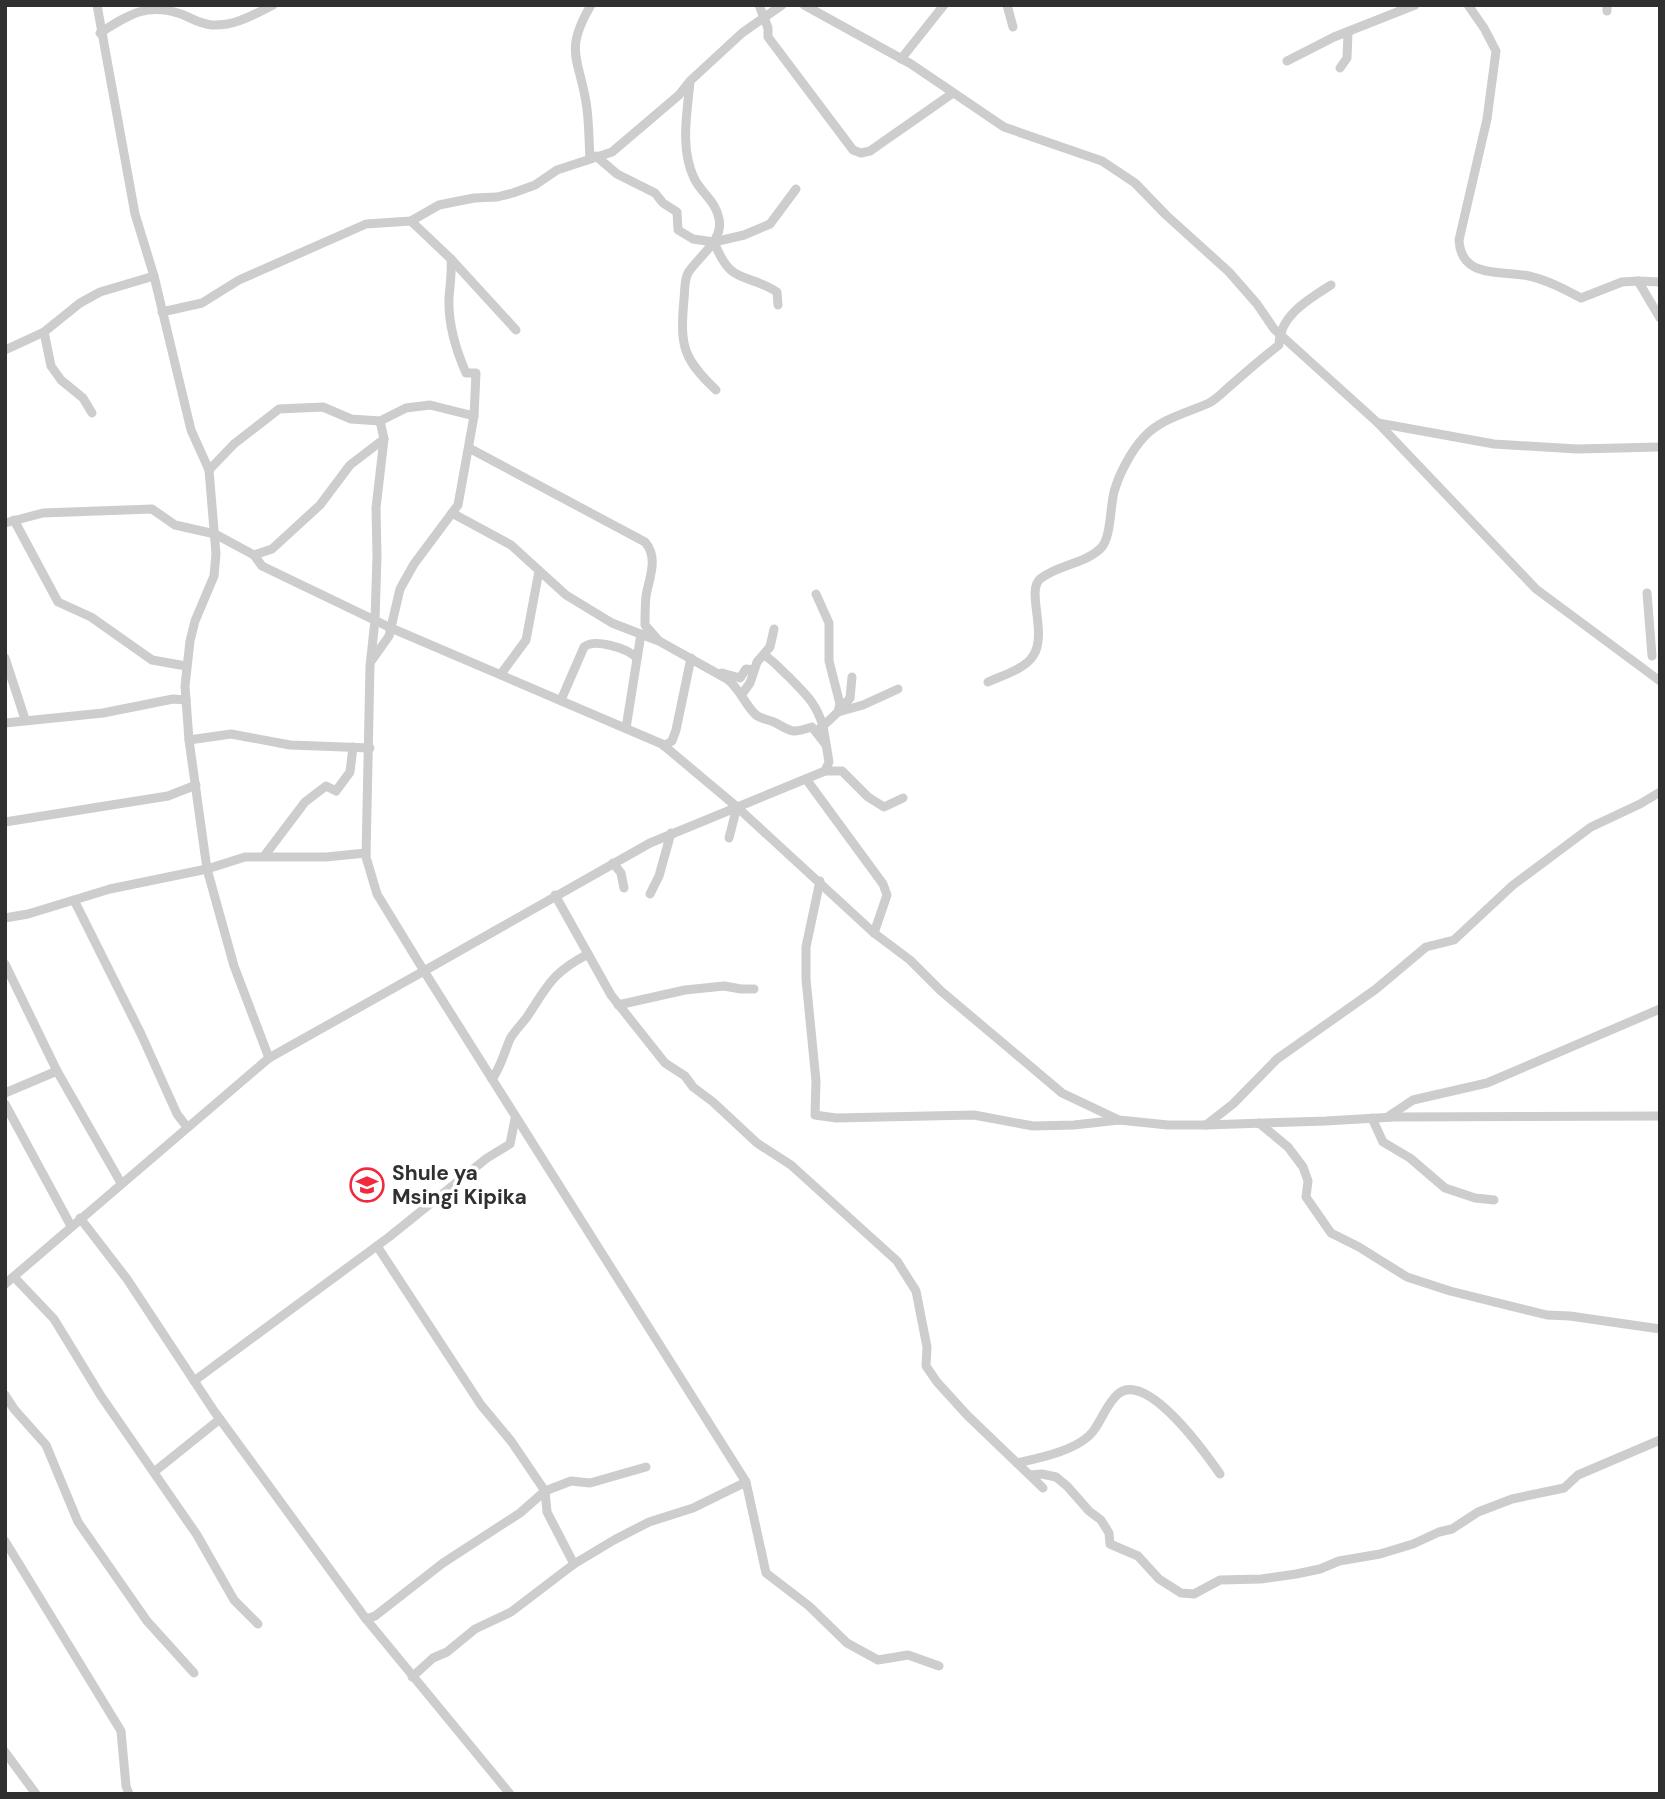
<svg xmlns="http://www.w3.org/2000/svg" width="1665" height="1799" viewBox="0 0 1665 1799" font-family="'DM Sans',sans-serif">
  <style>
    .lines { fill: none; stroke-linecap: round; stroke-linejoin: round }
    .minor { stroke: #cdcdcd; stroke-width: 9 }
    .labels { text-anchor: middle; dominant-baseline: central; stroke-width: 7; stroke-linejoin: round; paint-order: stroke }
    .poi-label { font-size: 21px; font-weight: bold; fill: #303030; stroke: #fff; text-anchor: start }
  </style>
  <rect width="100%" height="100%" fill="#fff"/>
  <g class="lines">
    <g class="minor">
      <path d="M97,5l38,209 19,62 37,154 18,40 7,84 -2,22 -19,45 -5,20 -5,45 4,54 18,129 27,97 35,92"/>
      <path d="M759,5l9,23v9l85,113 8,3 9,-2 83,-58"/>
      <path d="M804,5l107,59 93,63 98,34 33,22 31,32 63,57 28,32 17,25 104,94 158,166 124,92"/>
      <path d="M1007,5l6,22"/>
      <path d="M1468,5l16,23 12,23 -9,68 -28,121c2,39 41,30 70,36 18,4 35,13 52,22l41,-16 16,-1 22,37"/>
      <path d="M1607,5v6"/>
      <path d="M100,33c28,-18 47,-31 81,-19 11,4 18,10 31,11 23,1 41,-10 61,-20"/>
      <path d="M901,59l43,-54"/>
      <path d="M1287,61l47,-24 81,-32"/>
      <path d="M1340,68l7,-10 1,-26"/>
      <path d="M690,82c-3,32 -10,66 4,96 7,15 22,23 25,41 5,21 -21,38 -31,54 -4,7 -3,18 -4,26 -4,46 -2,59 32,91"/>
      <path d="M596,156l21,18 38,19 8,10 14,9 1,18 15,9 21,3 30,-7 26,-11 26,-35"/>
      <path d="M590,159c-1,-17 -1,-34 -3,-50 -6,-49 -25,-55 4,-104"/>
      <path d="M714,242c18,45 30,29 63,50l1,13"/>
      <path d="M451,259l65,71"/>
      <path d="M1638,281l22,1"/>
      <path d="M162,312l40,-9 37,-23 127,-56 45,-3 28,-16 35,-7 23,-1 16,-4 22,-8 22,-15 55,-18 67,-57 11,-14 52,-48 40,-28"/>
      <path d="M44,332l7,34 10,14 22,18 9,15"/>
      <path d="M5,350l39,-18 36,-29 20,-11 54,-16"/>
      <path d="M380,421l4,18 -8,69 1,48 -2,64 -5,46 -4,191 11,37 47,77 226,-128 175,-72h17l26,26 16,10 19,-9"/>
      <path d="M1378,423l116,21 83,5 83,-2"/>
      <path d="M469,448l176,94c14,16 4,36 1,54 -1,10 -1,20 -1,29l14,16 68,38c13,10 17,24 28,35 6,6 14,5 21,9 17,10 17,10 36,4l14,18"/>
      <path d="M209,470l25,-26 45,-35 44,-2 28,12 29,2 26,-13 24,-3 44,11"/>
      <path d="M452,513l59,32 55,50 46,28 44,17"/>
      <path d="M14,520l44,82 33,15 61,43 34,6"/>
      <path d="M5,523l38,-10 109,-4 23,16 40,9 39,21 8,11 129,62 271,116 75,63 137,126 36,27 31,31 121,102 57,27 49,5h38l120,-4 68,-4 266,-1"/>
      <path d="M254,555l18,-6 48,-44 30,-40 34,-26"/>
      <path d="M1647,593l5,63"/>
      <path d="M816,594l13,29v38l11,43 -2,8 -15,14 6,36 -4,9"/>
      <path d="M764,655c10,6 16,14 25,22 17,18 26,24 34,49l-3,2"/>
      <path d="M5,658l20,61"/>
      <path d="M372,660l17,-24 11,-47 14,-25 44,-59 16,-89 2,-43h-10c-10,-23 -18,-50 -17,-75 1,-14 3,-25 2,-39l-40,-38"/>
      <path d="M722,673l18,5 6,-9 7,1"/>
      <path d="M501,674l25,-34 13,-69"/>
      <path d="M988,682c13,-6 37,-13 45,-26 15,-22 -7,-65 7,-77 17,-14 45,-15 61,-31 10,-10 9,-40 13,-56 5,-18 17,-41 30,-55 18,-19 43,-24 65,-34 8,-4 15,-12 21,-17 16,-14 32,-28 49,-41 0,-29 30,-46 52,-60"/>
      <path d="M742,694l8,-11 7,-21 13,-15 4,-18"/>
      <path d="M561,700l23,-53c10,-9 43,1 53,11"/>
      <path d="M840,710l10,-12 2,-21"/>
      <path d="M838,712l25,-7 35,-16"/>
      <path d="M5,723l98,-10 70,-14 13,1"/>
      <path d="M626,728l15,-94"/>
      <path d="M189,740l42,-6 59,11 80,3"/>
      <path d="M664,746l8,-5 4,-11 15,-72"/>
      <path d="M806,779l77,105 4,11 -13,38"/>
      <path d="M5,822l163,-26 28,-11"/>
      <path d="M729,838l8,-31"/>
      <path d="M265,855l40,-53 21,-16 10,5 14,-19 3,-25"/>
      <path d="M613,863l8,10 3,15"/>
      <path d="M820,881l-14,66v32l10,102 -1,34 21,3 138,-3 59,11 41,-1 45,-5"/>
      <path d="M650,894l9,-18 12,-43"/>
      <path d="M555,895l56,100 54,68 20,13 8,11 20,15 44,41 34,22 106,96 19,30 11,56 -1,19 11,16 30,33 76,73"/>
      <path d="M74,900l67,134 36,80 10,13"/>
      <path d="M5,918l23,-4 82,-25 97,-20 38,-12h81l40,-4"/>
      <path d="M5,964l52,107 64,112"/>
      <path d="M618,1005l67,-15 39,-4 17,3h13"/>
      <path d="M492,1079c9,-12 12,-26 18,-40 5,-9 12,-15 17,-22 21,-32 25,-44 61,-63"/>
      <path d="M5,1093l52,-22"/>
      <path d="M5,1104l66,122"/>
      <path d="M1389,1116l24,-16 74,-17 173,-74"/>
      <path d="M1372,1118l11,24 27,16 35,30 30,10 19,2"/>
      <path d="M1259,1123l29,24 15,20 5,14 -2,16 25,36 28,14 48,30 43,14 97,24 23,1 90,13"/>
      <path d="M1206,1125l27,-21 44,-45 99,-70 50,-42 28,-7 59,-55 78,-58 49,-23 20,-12"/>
      <path d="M80,1218l47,61 87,132 152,208 144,175"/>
      <path d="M377,1246l104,159 30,36 34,50 2,21 27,52"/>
      <path d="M15,1278l39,41 47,77 96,139 37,65 24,24"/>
      <path d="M5,1284l264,-226 155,-87 322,511 20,91 43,33 38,37 31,17 30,-5 31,11"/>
      <path d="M194,1381l195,-144 98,-79 23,-14 5,-25"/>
      <path d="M5,1395l9,14 32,36 32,77 69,99 47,52"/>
      <path d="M1017,1463c23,-5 63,-13 77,-33 8,-11 14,-28 24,-36 29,-24 88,60 102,80"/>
      <path d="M154,1472l66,-53"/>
      <path d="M1030,1475l12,-1 14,3 11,9 22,25 12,9 8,13 1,11 28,12 21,23 22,14 13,1 26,-14 41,-1 35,-5 24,-5 19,-8 41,-7 33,-10 26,-12 13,-3 26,-17 34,-13 52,-11 14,-13 82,-35"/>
      <path d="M5,1541l116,190 5,55 3,8"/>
      <path d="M366,1619l9,-3 68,-53 77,-50 25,-22 26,-10 19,2 56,-16"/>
      <path d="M412,1677l21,-19 14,-6 28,-23 36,-17 63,-48 40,-24 35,-18 44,-14 53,-26"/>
      <path d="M5,1752l31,42"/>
    </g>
  </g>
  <defs>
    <symbol id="school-ring" viewBox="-11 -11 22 22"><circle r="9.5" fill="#fff" stroke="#f02a3c" stroke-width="1.5"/><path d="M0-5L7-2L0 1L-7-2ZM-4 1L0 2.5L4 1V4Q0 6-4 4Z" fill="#f02a3c"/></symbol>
  </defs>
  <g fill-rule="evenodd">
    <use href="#school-ring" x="348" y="1166" width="38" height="38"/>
  </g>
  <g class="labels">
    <g class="poi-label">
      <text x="392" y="1173">Shule ya<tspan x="392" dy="24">Msingi Kipika</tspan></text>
    </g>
  </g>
  <rect width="1665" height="1799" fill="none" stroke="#303030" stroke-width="14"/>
</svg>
